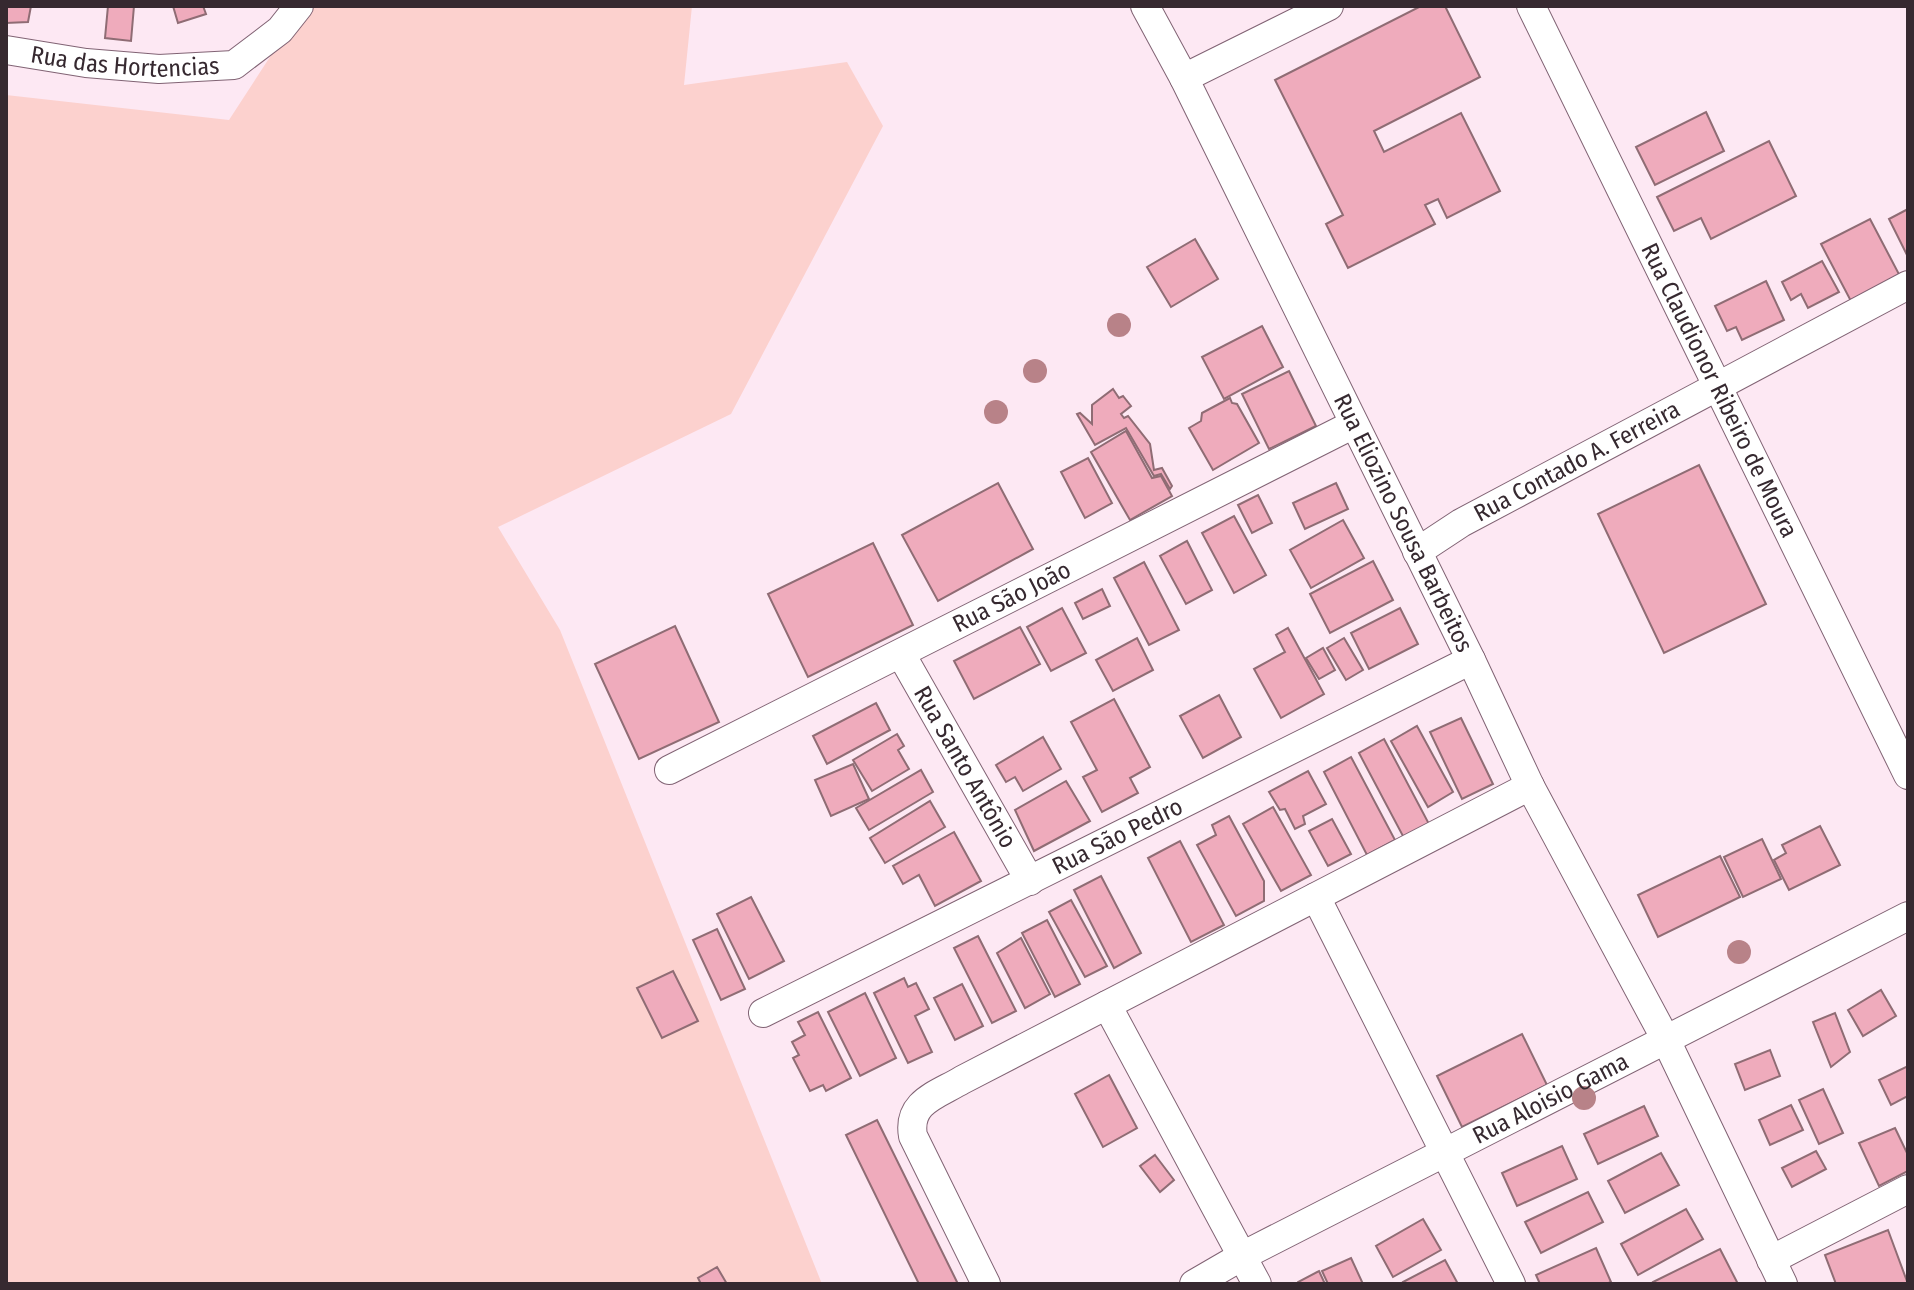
<svg xmlns="http://www.w3.org/2000/svg" width="1914" height="1290" viewBox="0 0 1914 1290" font-family="'Fira Sans Condensed',sans-serif">
  <style>
    .green { fill: #fcd1ce }
    .building { fill: #efabbc; stroke: #8f6c74; stroke-width: 2 }
    .lines { fill: none; stroke-linecap: round; stroke-linejoin: round }
    .minor-casing { stroke: #816374; stroke-width: 30 }
    .minor { stroke: #fff; stroke-width: 28 }
    .tree { fill: #b88288 }
    .labels { text-anchor: middle; dominant-baseline: central; stroke-width: 7; stroke-linejoin: round; paint-order: stroke }
    .street-label { font-size: 24px; fill: #362930; stroke: #fcfcfc }
  </style>
  <rect width="100%" height="100%" fill="#fde8f3"/>
  <path class="green" d="M303,6h389l-8,79 163,-23 36,64 -152,288 -233,113 62,103 262,654h-816v-1189l223,25z"/>
  <g class="building">
    <path d="M6,6h25l-3,16 -22,1z"/>
    <path d="M108,6h26l-3,35 -26,-3z"/>
    <path d="M173,6h30l3,8 -28,9z"/>
    <path d="M1421,6h24l35,71 -106,54 10,21 77,-39 39,78 -53,27 -9,-19 -13,6 10,19 -87,44 -22,-44 17,-9 -68,-135z"/>
    <path d="M1706,112l18,39 -69,34 -19,-38z"/>
    <path d="M1769,141l27,55 -85,43 -10,-21 -27,13 -17,-34z"/>
    <path d="M1908,209v48l-19,-38z"/>
    <path d="M1870,219l32,61 -49,25 -32,-61z"/>
    <path d="M1195,239l23,40 -47,28 -24,-40z"/>
    <path d="M1822,261l17,31 -31,16 -7,-14 -10,6 -9,-18z"/>
    <path d="M1766,281l18,39 -42,20 -6,-13 -9,4 -12,-25z"/>
    <path d="M1262,326l21,41 -59,32 -22,-42z"/>
    <path d="M1289,371l27,55 -47,23 -27,-55z"/>
    <path d="M1113,389l6,9 4,-2 8,10 -10,8 3,4 4,-2 22,28 4,26 8,-2 10,18 -2,3 -9,-15 -7,2 -28,-48 -31,17 -18,-31 3,-1 12,11v-19z"/>
    <path d="M1230,398l2,5 5,1 22,39 -46,27 -24,-42 12,-7 1,-8z"/>
    <path d="M1126,431l26,47 9,-2 11,20 -42,24 -39,-68z"/>
    <path d="M1088,458l24,45 -27,15 -24,-46z"/>
    <path d="M1699,465l67,139 -102,49 -66,-139z"/>
    <path d="M998,483l35,66 -95,52 -36,-66z"/>
    <path d="M1336,483l12,26 -43,20 -12,-26z"/>
    <path d="M1258,495l14,28 -20,10 -14,-28z"/>
    <path d="M1234,516l32,59 -32,18 -32,-60z"/>
    <path d="M1343,520l21,38 -53,30 -21,-38z"/>
    <path d="M1187,541l25,49 -26,14 -26,-48z"/>
    <path d="M873,543l40,82 -105,52 -40,-83z"/>
    <path d="M1373,561l20,39 -63,33 -20,-39z"/>
    <path d="M1144,562l35,68 -30,15 -35,-67z"/>
    <path d="M1102,589l8,17 -27,13 -8,-16z"/>
    <path d="M1062,608l24,45 -35,18 -24,-44z"/>
    <path d="M1400,608l18,36 -49,25 -18,-36z"/>
    <path d="M675,626l44,96 -80,37 -44,-95z"/>
    <path d="M1020,627l20,37 -66,35 -20,-38z"/>
    <path d="M1288,628l36,66 -43,24 -27,-49 31,-17 -9,-17z"/>
    <path d="M1137,638l16,32 -40,21 -17,-31z"/>
    <path d="M1344,638l19,32 -17,10 -19,-32z"/>
    <path d="M1323,648l12,22 -16,9 -13,-21z"/>
    <path d="M1219,695l22,42 -38,21 -23,-42z"/>
    <path d="M1114,699l36,68 -20,11 8,15 -36,19 -19,-35 14,-7 -26,-48z"/>
    <path d="M876,703l14,27 -63,34 -14,-28z"/>
    <path d="M1461,718l32,66 -31,15 -32,-67z"/>
    <path d="M1417,726l36,66 -25,15 -37,-66z"/>
    <path d="M897,734l7,12 -6,4 11,19 -37,22 -19,-31z"/>
    <path d="M1043,737l18,32 -38,22 -8,-14 -9,5 -10,-17z"/>
    <path d="M1384,739l45,85 -25,14 -45,-85z"/>
    <path d="M1351,757l44,83 -28,15 -43,-83z"/>
    <path d="M853,764l16,35 -38,17 -16,-36z"/>
    <path d="M921,770l12,22 -64,38 -13,-22z"/>
    <path d="M1308,771l18,33 -23,12 2,8 -10,5 -10,-20 -5,1 -11,-18z"/>
    <path d="M1066,781l24,40 -56,30 -19,-41z"/>
    <path d="M930,801l15,26 -60,36 -15,-25z"/>
    <path d="M1273,807l38,68 -30,16 -38,-67z"/>
    <path d="M1229,816l35,65v20l-28,15 -39,-71 19,-10 -4,-10z"/>
    <path d="M1332,819l19,35 -23,12 -19,-35z"/>
    <path d="M1820,826l20,39 -51,25 -15,-30 12,-7 -4,-8z"/>
    <path d="M954,832l27,49 -46,25 -16,-31 -16,9 -10,-18z"/>
    <path d="M1762,839l19,40 -38,18 -19,-40z"/>
    <path d="M1180,841l44,84 -33,17 -43,-84z"/>
    <path d="M1720,856l20,41 -82,40 -20,-42z"/>
    <path d="M1101,876l40,77 -27,15 -40,-78z"/>
    <path d="M751,897l33,64 -35,18 -32,-65z"/>
    <path d="M1071,900l36,66 -22,11 -36,-65z"/>
    <path d="M1047,920l33,64 -25,13 -33,-64z"/>
    <path d="M717,929l28,60 -24,11 -28,-60z"/>
    <path d="M978,936l38,75 -24,12 -38,-75z"/>
    <path d="M1021,938l29,56 -25,14 -28,-55z"/>
    <path d="M673,971l25,50 -36,17 -25,-50z"/>
    <path d="M904,978l4,9 8,-4 13,26 -14,7 17,36 -24,11 -34,-70z"/>
    <path d="M962,984l21,42 -28,14 -21,-42z"/>
    <path d="M1881,990l15,26 -33,20 -15,-26z"/>
    <path d="M865,993l31,65 -36,18 -32,-64z"/>
    <path d="M818,1012l33,66 -25,13 -3,-6 -13,6 -17,-33 6,-3 -7,-13 13,-7 -7,-13z"/>
    <path d="M1835,1013l15,39 -19,15 -18,-45z"/>
    <path d="M1522,1034l25,51 -85,42 -25,-51z"/>
    <path d="M1770,1050l10,26 -35,14 -10,-26z"/>
    <path d="M1908,1066v30l-17,9 -12,-25z"/>
    <path d="M1109,1075l28,53 -34,19 -28,-53z"/>
    <path d="M1823,1089l20,44 -24,11 -20,-44z"/>
    <path d="M1791,1105l12,25 -33,15 -11,-25z"/>
    <path d="M1644,1106l14,30 -60,28 -14,-30z"/>
    <path d="M877,1120l81,164h-39l-73,-149z"/>
    <path d="M1895,1128l13,27v16l-29,15 -20,-43z"/>
    <path d="M1562,1146l15,33 -60,27 -15,-33z"/>
    <path d="M1816,1151l10,18 -34,18 -10,-19z"/>
    <path d="M1661,1153l18,32 -54,28 -17,-32z"/>
    <path d="M1155,1155l19,25 -14,12 -20,-26z"/>
    <path d="M1588,1192l15,30 -62,31 -16,-31z"/>
    <path d="M1686,1209l17,30 -65,36 -17,-31z"/>
    <path d="M1423,1219l18,31 -48,27 -17,-31z"/>
    <path d="M1888,1230l20,54h-72l-11,-29z"/>
    <path d="M1596,1248l15,34 -5,2h-66l-4,-9z"/>
    <path d="M1720,1249l18,35h-84l-1,-2z"/>
    <path d="M1351,1258l12,26h-35l-6,-13z"/>
    <path d="M1445,1260l13,24h-54l-1,-2z"/>
    <path d="M717,1267l10,17h-26l-3,-6z"/>
    <path d="M1319,1271l6,13h-27v-2z"/>
  </g>
  <g class="lines">
    <defs>
      <g id="minor">
        <path id="s1" d="M1145,6l39,72 287,582 59,126 135,252 118,246"/>
        <path id="s2" d="M1531,6l377,769"/>
        <path id="s3" d="M6,50l80,13 73,6 75,-4 46,-35 19,-24"/>
        <path d="M1184,78l145,-72"/>
        <path id="s4" d="M1417,552l44,-29 447,-238"/>
        <path id="s5" d="M901,654l129,227"/>
        <path id="s6" d="M669,770l685,-346"/>
        <path d="M1316,897l195,387"/>
        <path d="M1107,1005l150,279"/>
        <path id="s7" d="M763,1013l708,-353"/>
        <path d="M1771,1260l137,-71"/>
        <path d="M986,1284l-73,-148c-6,-34 24,-41 49,-56l568,-294"/>
        <path id="s8" d="M1194,1284l50,-29 664,-339"/>
      </g>
    </defs>
    <use href="#minor" class="minor-casing"/>
    <use href="#minor" class="minor"/>
  </g>
  <g class="tree">
    <circle cx="1119" cy="325" r="12"/>
    <circle cx="1035" cy="371" r="12"/>
    <circle cx="996" cy="412" r="12"/>
    <circle cx="1739" cy="952" r="12"/>
    <circle cx="1584" cy="1098" r="12"/>
  </g>
  <g class="labels">
    <g class="street-label">
      <text stroke="none"><textPath href="#s3" startOffset="120">Rua das Hortencias</textPath></text>
      <text stroke="none"><textPath href="#s2" startOffset="428">Rua Claudionor Ribeiro de Moura</textPath></text>
      <text stroke="none"><textPath href="#s4" startOffset="184">Rua Contado A. Ferreira</textPath></text>
      <text stroke="none"><textPath href="#s1" startOffset="578">Rua Eliozino Sousa Barbeitos</textPath></text>
      <text stroke="none"><textPath href="#s6" startOffset="384">Rua São João</textPath></text>
      <text stroke="none"><textPath href="#s5" startOffset="130">Rua Santo Antônio</textPath></text>
      <text stroke="none"><textPath href="#s7" startOffset="396">Rua São Pedro</textPath></text>
      <text stroke="none"><textPath href="#s8" startOffset="402">Rua Aloisio Gama</textPath></text>
    </g>
  </g>
  <rect width="1914" height="1290" fill="none" stroke="#362930" stroke-width="16"/>
</svg>
